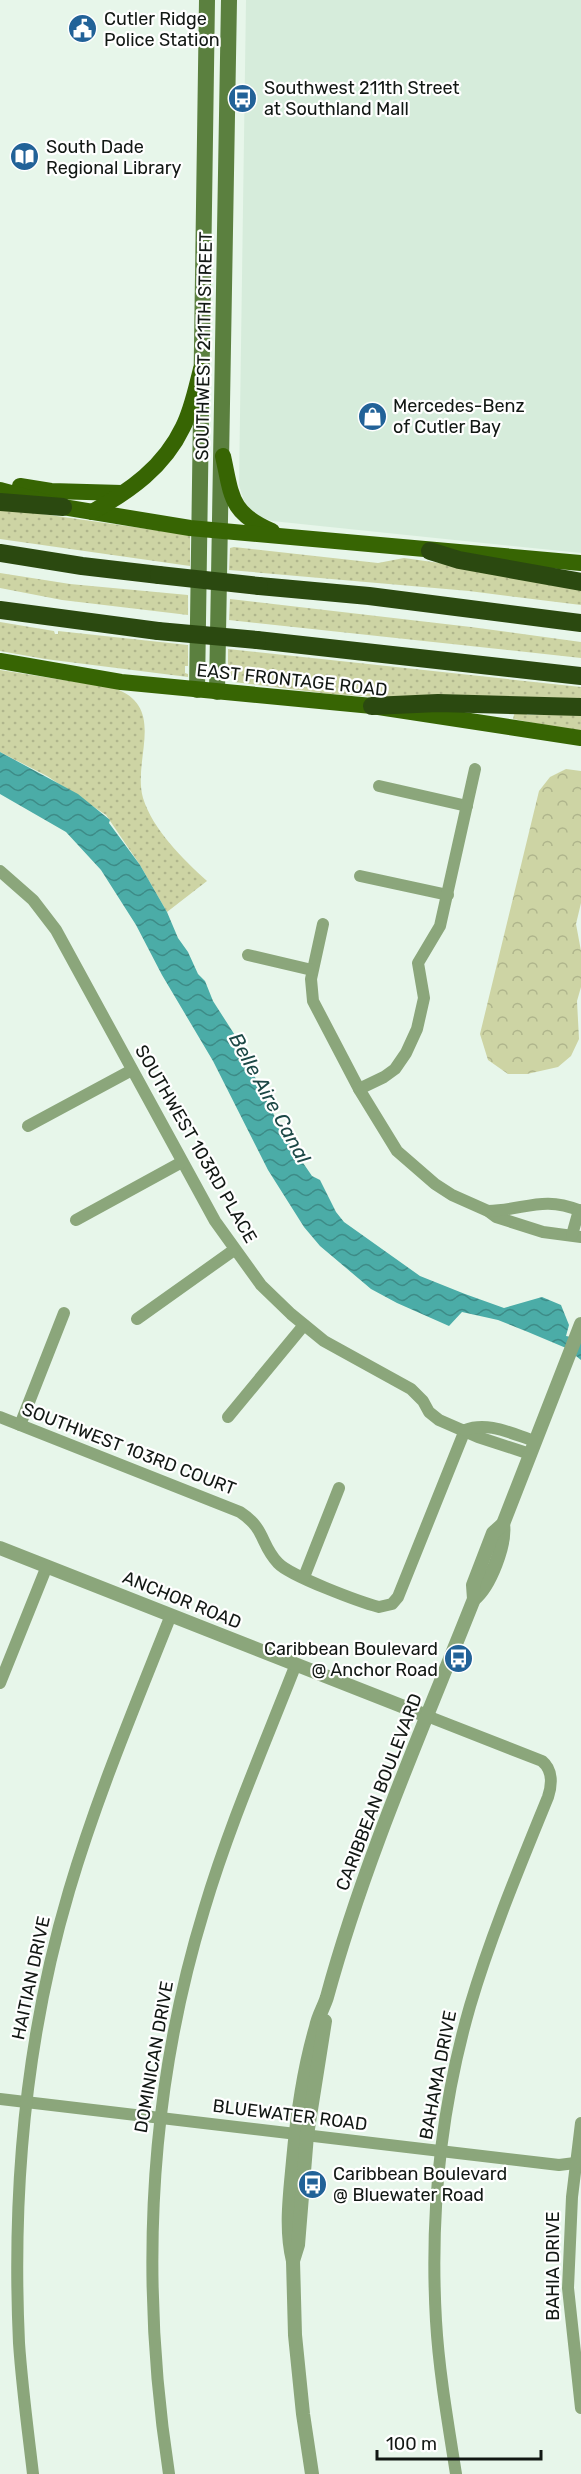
<svg xmlns="http://www.w3.org/2000/svg" width="581" height="2474" viewBox="0 0 581 2474" font-family="Rubik,sans-serif">
  <style>
    .built { fill: #d6ecdb }
    .grass { fill: url(#grass-dots) }
    .park { fill: url(#park-crowns) }
    .water { fill: url(#water-waves) }
    .lines { fill: none; stroke-linecap: round; stroke-linejoin: round }
    .minor { stroke: #8ba67b; stroke-width: 12 }
    .tertiary { stroke: #8ba67b; stroke-width: 14 }
    .secondary { stroke: #5b803f; stroke-width: 16 }
    .primary { stroke: #376503; stroke-width: 16 }
    .motorway { stroke: #2b4910; stroke-width: 18 }
    .motorway-bridge { stroke: #2b4910; stroke-width: 18 }
    .labels { text-anchor: middle; dominant-baseline: central; stroke-width: 4.5; stroke-linejoin: round; paint-order: stroke }
    .poi-label { font-size: 18px; fill: #121814; stroke: #fff; text-anchor: start }
    .street-label { font-size: 18px; fill: #121814; stroke: #fff }
    .water-label { font-size: 20px; font-style: italic; fill: #1c4846; stroke: #fff }
  </style>
  <defs>
    <pattern id="grass-dots" width="8" height="8" patternUnits="userSpaceOnUse" patternTransform="scale(1.5)"><rect width="8" height="8" fill="#cdd4a4"/><path d="M2 2h.1M6 6h.1" fill="none" stroke="#afb58c" stroke-width="1.8" stroke-linecap="round"/></pattern>
    <pattern id="park-crowns" width="20" height="18" patternUnits="userSpaceOnUse" patternTransform="scale(1.5)"><rect width="20" height="18" fill="#cdd4a4"/><path d="M2 6a3 3 0 1 1 6 0M12 15a3 3 0 1 1 6 0" fill="none" stroke="#afb58c"/></pattern>
    <pattern id="water-waves" width="16" height="10" patternUnits="userSpaceOnUse" patternTransform="scale(1.5)"><rect width="16" height="10" fill="#4baca7"/><path d="M0 5q4-4 8 0t8 0" fill="none" stroke="#3d8b87"/></pattern>
  </defs>
  <rect width="100%" height="100%" fill="#e7f6ea"/>
  <path class="built" d="M246,0h335v553l-309,-32 -15,-5 -12,-12 -6,-19z"/>
  <g class="grass">
    <path d="M0,508l190,27v31l-190,-27z"/>
    <path d="M234,547l144,16 26,-5 71,10 106,19v18l-112,-14 -240,-21 1,-22z"/>
    <path d="M0,573l70,11 118,11v20l-126,-15 -62,-12z"/>
    <path d="M230,599l241,28 110,15v16l-352,-38z"/>
    <path d="M0,622l54,9 1,3h3v-3l130,14v21h-3v7l3,1v3l-143,-18 -45,-8z"/>
    <path d="M228,649l353,38v15l-171,-3 -80,-5 -96,-12v-6h-6l3,-8 -3,-1z"/>
    <path d="M0,670l114,18c54,19 18,71 29,110 10,32 40,61 64,83l-40,31 -27,-47 -34,-50 -59,-39 -47,-24z"/>
    <path d="M515,711l11,1 1,3 54,-1v18l-68,-13z"/>
  </g>
  <path class="park" d="M566,769l15,2v132l-5,21 5,27v36l-4,14 2,38 -8,17 -13,11 -31,7h-19l-20,-14 -8,-26 59,-243 11,-14z"/>
  <path class="water" d="M0,752l78,42 32,26 -1,3 31,42 27,47 11,26 10,14 10,22 7,7 8,20 34,53 2,11 35,70 28,41 8,4 16,32 8,10 76,54 45,18 39,14 38,-11 19,8 8,20 -3,11 15,3v21l-15,-12 -38,-16 -30,-12 -36,-8 -13,14 -52,-23 -26,-14 -51,-43 -16,-19 -36,-57 -55,-109 -51,-86 -26,-50 -35,-55 -35,-38 -66,-38z"/>
  <g class="lines">
    <g class="minor">
      <path d="M379,786l88,20"/>
      <path d="M0,871l33,29 23,30 159,291 46,64 30,29 33,27 87,48 12,12 6,11 10,8 39,17 52,17"/>
      <path d="M360,876l88,19"/>
      <path d="M323,924l-12,55 2,22 46,88 38,62 38,33 17,11 36,16 8,6 47,15 38,5"/>
      <path d="M248,955l64,15"/>
      <path d="M359,1089l25,-12 11,-8 11,-16 11,-24 7,-31 -6,-35 22,-37 35,-157"/>
      <path d="M28,1126l104,-56"/>
      <path d="M488,1211c38,-1 54,-16 93,0"/>
      <path d="M76,1220l106,-58"/>
      <path d="M572,1235l7,-25"/>
      <path d="M137,1319l97,-69"/>
      <path d="M0,1417l240,95c26,17 20,32 38,51 12,13 82,39 101,44l13,-3 6,-7 67,-167"/>
      <path d="M228,1417l76,-92"/>
      <path d="M20,1425l44,-112"/>
      <path d="M465,1430c23,-9 47,4 70,11"/>
      <path d="M304,1577l35,-89"/>
      <path d="M0,1683l47,-117"/>
      <path d="M427,1716l115,45c11,9 10,24 6,36 -28,69 -57,138 -78,209 -29,101 -40,210 -34,315 3,51 12,102 20,153"/>
      <path d="M0,2099l559,66 16,-2"/>
      <path d="M581,2123l-9,74 -4,91 13,120"/>
      <path d="M33,2474c-5,-43 -11,-87 -14,-131 -7,-151 7,-307 50,-452 28,-95 66,-185 102,-276"/>
      <path d="M169,2474c-29,-189 -21,-381 35,-564 25,-84 60,-164 92,-246"/>
    </g>
    <g class="tertiary">
      <path d="M0,1548l427,168"/>
      <path d="M474,1599c16,-13 32,-55 29,-75"/>
      <path d="M293,2261c-8,-32 -3,-67 0,-100 4,-45 10,-90 23,-134 2,-11 8,-20 11,-30 37,-136 95,-267 147,-398l-1,-14 20,-52 10,-9 78,-200"/>
      <path d="M312,2474l-9,-60 -8,-79 -2,-74 5,-16 9,-110 18,-114"/>
    </g>
    <g class="secondary">
      <path d="M197,690l10,-690"/>
      <path d="M217,692l12,-692"/>
    </g>
    <g class="primary">
      <path d="M223,456c9,41 7,57 49,75"/>
      <path d="M20,486l31,5 71,2"/>
      <path d="M0,490l63,17 127,21 391,35"/>
      <path d="M92,512c38,-21 72,-45 91,-85 9,-18 13,-39 18,-58"/>
      <path d="M0,661l121,21 251,24 209,32"/>
    </g>
    <g class="motorway">
      <path d="M0,502l63,5"/>
      <path d="M430,551l29,9 122,22"/>
      <path d="M0,553l82,13 77,9"/>
      <path d="M259,586l110,10 212,27"/>
      <path d="M0,610l158,21"/>
      <path d="M257,640l324,36"/>
      <path d="M372,706l66,-3 143,4"/>
    </g>
    <g class="motorway-bridge">
      <path d="M159,575l100,11"/>
      <path d="M158,631l99,9"/>
    </g>
  </g>
  <defs>
    <symbol id="civic-disc" viewBox="-11 -11 22 22"><circle r="9.5" fill="#226298" stroke="#fff"/><path d="M-.6-6.5H3V-4.5H.6V-3L4-1V1h2V6H-6V1h2V-1L-.6-3ZM-1.2 2.5V6h2.4V2.5Z" fill="#fff"/></symbol>
    <symbol id="bus-disc" viewBox="-11 -11 22 22"><circle r="9.5" fill="#226298" stroke="#fff"/><path d="M-5-6H5V4H4V6H2V4H-2V6H-4V4H-5ZM-3.5-4V0h7V-4ZM-3.5 1.2v1.5H-2V1.2ZM2 1.2v1.5H3.5V1.2Z" fill="#fff"/></symbol>
    <symbol id="library-disc" viewBox="-11 -11 22 22"><circle r="9.5" fill="#226298" stroke="#fff"/><path d="M-6-4Q-3-5.5-.7-3.5V5Q-3 3-6 4ZM6-4Q3-5.5 .7-3.5V5Q3 3 6 4Z" fill="#fff"/></symbol>
    <symbol id="shop-disc" viewBox="-11 -11 22 22"><circle r="9.5" fill="#226298" stroke="#fff"/><path d="M-5-2.5h2.3a2.7 3.5 0 0 1 5.4 0H5L5.5 6h-11ZM-1.5-2.5h3a1.5 2.3 0 0 0-3 0Z" fill="#fff"/></symbol>
  </defs>
  <g fill-rule="evenodd">
    <use href="#civic-disc" x="66" y="12" width="33" height="33"/>
    <use href="#bus-disc" x="226" y="82" width="33" height="33"/>
    <use href="#library-disc" x="8" y="140" width="33" height="33"/>
    <use href="#shop-disc" x="356" y="400" width="33" height="33"/>
    <use href="#bus-disc" x="442" y="1642" width="33" height="33"/>
    <use href="#bus-disc" x="296" y="2168" width="33" height="33"/>
  </g>
  <g class="labels">
    <g class="poi-label">
      <text x="104" y="19">Cutler Ridge<tspan x="104" dy="21">Police Station</tspan></text>
      <text x="264" y="88">Southwest 211th Street<tspan x="264" dy="21">at Southland Mall</tspan></text>
      <text x="46" y="147">South Dade<tspan x="46" dy="21">Regional Library</tspan></text>
      <text x="393" y="406">Mercedes-Benz<tspan x="393" dy="21">of Cutler Bay</tspan></text>
      <text x="438" y="1649" text-anchor="end">Caribbean Boulevard<tspan x="438" dy="21">@ Anchor Road</tspan></text>
      <text x="333" y="2174">Caribbean Boulevard<tspan x="333" dy="21">@ Bluewater Road</tspan></text>
    </g>
    <g class="street-label">
      <text transform="translate(204 346) rotate(-89)">SOUTHWEST 211TH STREET</text>
      <text transform="translate(292 680) rotate(6)">EAST FRONTAGE ROAD</text>
      <text transform="translate(196 1144) rotate(60)">SOUTHWEST 103RD PLACE</text>
      <text transform="translate(129 1449) rotate(21)">SOUTHWEST 103RD COURT</text>
      <text transform="translate(182 1600) rotate(22)">ANCHOR ROAD</text>
      <text transform="translate(379 1792) rotate(-69)">CARIBBEAN BOULEVARD</text>
      <text transform="translate(31 1978) rotate(-78)">HAITIAN DRIVE</text>
      <text transform="translate(154 2057) rotate(-80)">DOMINICAN DRIVE</text>
      <text transform="translate(438 2075) rotate(-79)">BAHAMA DRIVE</text>
      <text transform="translate(290 2115) rotate(7)">BLUEWATER ROAD</text>
      <text transform="translate(553 2266) rotate(-90)">BAHIA DRIVE</text>
    </g>
    <g class="water-label">
      <text transform="translate(270 1098) rotate(61)">Belle Aire Canal</text>
    </g>
  </g>
  <path d="M377 2450v9h164v-9" fill="none" stroke="#121814" stroke-width="3"/>
  <text x="386" y="2450" font-size="18" fill="#121814" stroke="#ffffff" stroke-width="4.5" paint-order="stroke">100 m</text>
</svg>
